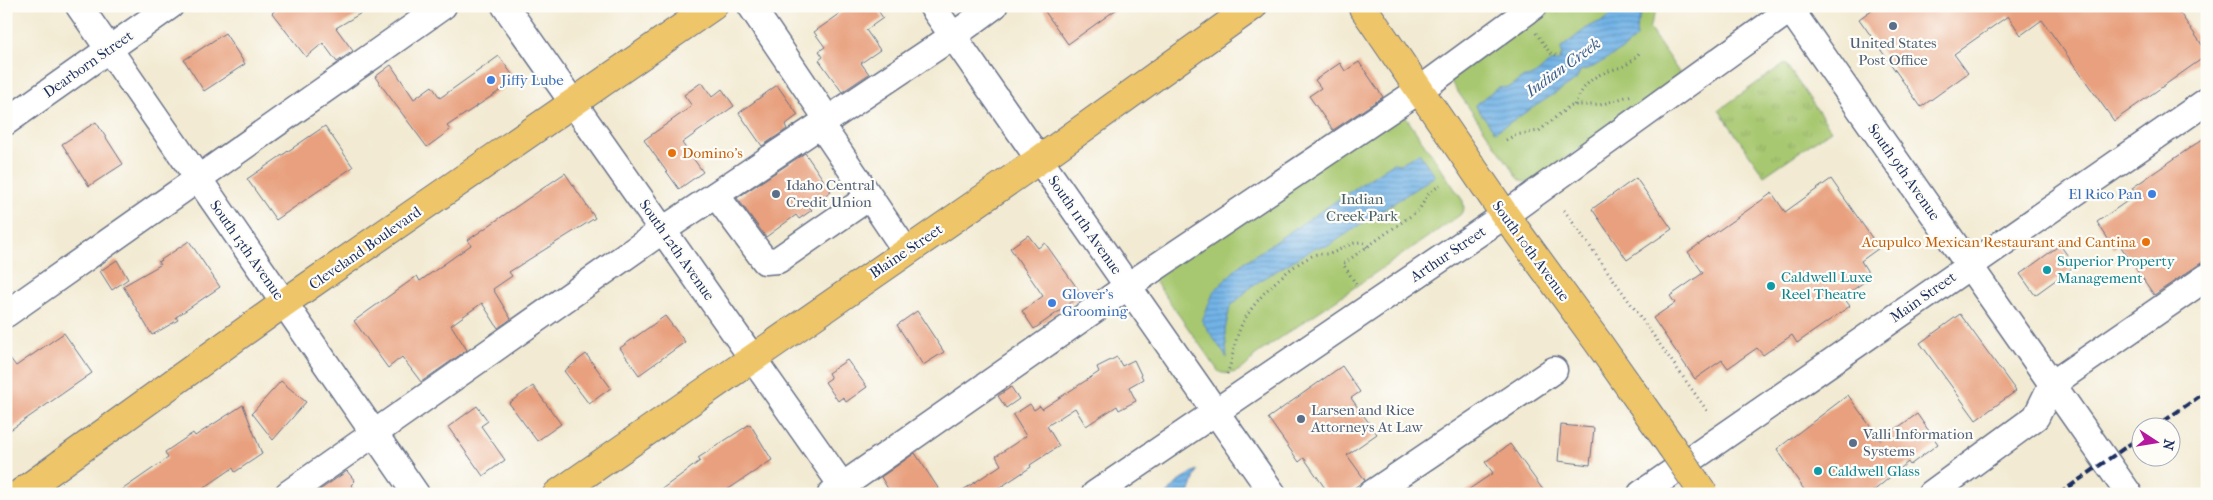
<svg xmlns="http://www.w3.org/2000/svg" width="2213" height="500" viewBox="0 0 2213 500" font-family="'IM FELL French Canon',serif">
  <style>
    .grass { fill: url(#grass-tufts); stroke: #617c67 }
    .green { fill: #a7c870; stroke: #617c67 }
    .water { fill: url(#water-rules); stroke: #4671a2 }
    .building { fill: #e8a07e }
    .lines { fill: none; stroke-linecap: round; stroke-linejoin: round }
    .minor-casing { stroke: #667087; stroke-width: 29 }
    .major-casing { stroke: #667087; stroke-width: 30 }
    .path { stroke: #667087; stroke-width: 3; stroke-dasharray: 1 4; stroke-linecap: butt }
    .minor { stroke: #fff; stroke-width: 26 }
    .major { stroke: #eec569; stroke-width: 28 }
    .rail { stroke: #1b2f5e; stroke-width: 4; stroke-dasharray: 8 4; stroke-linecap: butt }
    .major-bridge-casing { stroke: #667087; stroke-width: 30; stroke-linecap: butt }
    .major-bridge { stroke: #eec569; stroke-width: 28 }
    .service-dot { fill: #5c6f8a; stroke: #fdfcf7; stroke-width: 2 }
    .shop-dot { fill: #3f7fe0; stroke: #fdfcf7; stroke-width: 2 }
    .food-dot { fill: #e8710a; stroke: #fdfcf7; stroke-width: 2 }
    .culture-dot { fill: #0f9aa8; stroke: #fdfcf7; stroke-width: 2 }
    .labels { text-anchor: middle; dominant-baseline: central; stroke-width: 4.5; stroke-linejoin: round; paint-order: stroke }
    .service-label { font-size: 15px; fill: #4e5e75; stroke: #fdfcf7; text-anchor: start }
    .street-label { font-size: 15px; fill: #1b2f5e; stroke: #fdfcf7 }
    .shop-label { font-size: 15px; fill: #366cbe; stroke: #fdfcf7; text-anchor: start }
    .food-label { font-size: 15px; fill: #c56008; stroke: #fdfcf7; text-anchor: start }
    .park-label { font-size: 15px; fill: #455d63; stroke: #fdfcf7 }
    .culture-label { font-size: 15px; fill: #0d838f; stroke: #fdfcf7; text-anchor: start }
    .water-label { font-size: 16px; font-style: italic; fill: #395d8e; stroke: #fdfcf7 }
  </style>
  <defs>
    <pattern id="grass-tufts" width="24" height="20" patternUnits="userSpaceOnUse" patternTransform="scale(1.25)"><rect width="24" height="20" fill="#a7c870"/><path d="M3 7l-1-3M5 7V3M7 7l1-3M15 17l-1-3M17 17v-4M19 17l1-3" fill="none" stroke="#8fac63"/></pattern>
    <pattern id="water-rules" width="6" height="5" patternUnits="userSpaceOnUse" patternTransform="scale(1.25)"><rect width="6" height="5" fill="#72b3e6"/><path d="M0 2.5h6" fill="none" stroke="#5d92be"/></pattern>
  </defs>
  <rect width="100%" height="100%" fill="#fdfcf7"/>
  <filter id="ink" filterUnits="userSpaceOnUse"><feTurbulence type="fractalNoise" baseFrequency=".02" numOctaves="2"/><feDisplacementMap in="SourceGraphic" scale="10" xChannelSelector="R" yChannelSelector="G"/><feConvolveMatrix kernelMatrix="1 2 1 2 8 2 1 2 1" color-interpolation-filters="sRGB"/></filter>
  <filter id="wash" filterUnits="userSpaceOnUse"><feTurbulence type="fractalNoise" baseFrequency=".0096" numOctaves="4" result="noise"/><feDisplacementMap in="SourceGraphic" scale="20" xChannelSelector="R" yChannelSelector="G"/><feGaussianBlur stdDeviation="1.12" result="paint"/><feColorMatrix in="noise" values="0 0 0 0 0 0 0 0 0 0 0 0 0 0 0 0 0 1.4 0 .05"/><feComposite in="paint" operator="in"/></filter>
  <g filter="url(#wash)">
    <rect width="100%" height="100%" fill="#f2ead2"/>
    <path class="grass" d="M1785,63l46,67 -67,46 -45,-66z"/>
    <g class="green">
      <path d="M1544,6h114l-9,22 33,49 -150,105h-7l-6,-3 -73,-104z"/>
      <path d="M1399,107l64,94 1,8 -4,6 -206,141c-6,12 -22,21 -35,16l-67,-95z"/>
    </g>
    <g class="water">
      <path d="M1620,6h24l-8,23 1,8 -12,11 -32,19 -13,4 -4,9 -81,52 -20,-27 22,-17 13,-1 14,-10c13,1 17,-9 26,-15l9,-1 3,-7 -1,-6 27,-21 18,-8z"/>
      <path d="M1419,153l16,23 -107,70 -12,1 -63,38 -23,22 -5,23 2,28 -25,-37 12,-30 26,-26 153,-102 7,1z"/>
      <path d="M1197,470l-8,24h-22l13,-14z"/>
    </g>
    <g id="blocks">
      <g class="building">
        <path d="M280,6h93l-37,22 17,23 -16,11 -14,-19 -17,14 -34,-44z"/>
        <path d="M851,6h24l8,12 -17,12 14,20 -19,13 8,11 -27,18 -23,-32 4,-3 -4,-6 6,-4 -11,-15z"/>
        <path d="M1041,6h80l-53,38z"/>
        <path d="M1877,6h298l30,43 -2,9 -89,63 -72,-101 -21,15 -13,-19 -54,38 14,19 -47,34 -62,-88z"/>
        <path d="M225,33l20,31 -41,27 -20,-31z"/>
        <path d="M499,56l17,24 -69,46 3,4 -23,17 -52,-70 16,-12 23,34 18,-13 8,12z"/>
        <path d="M1359,62l24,35 -50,33 -24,-34 12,-8 -6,-8 25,-17 5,8z"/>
        <path d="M702,82l10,15 10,-8 12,17 -52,37 21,29 -24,17 -35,-49 48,-34 -8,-11z"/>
        <path d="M777,85l21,30 -13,10 2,4 -25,17 -23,-33z"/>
        <path d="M96,122l27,42 -34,22 -27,-42z"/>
        <path d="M325,126l28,41 -77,53 -29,-41z"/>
        <path d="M2207,136v123l-53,36 -35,-51 -5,4 -17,-26 39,-27 -4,-7z"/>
        <path d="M805,153l26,38 -22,16 3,3 -13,9 -3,-4 -30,22 -29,-39z"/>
        <path d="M565,173l30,45 -86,54 3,4 -19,13 18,30 -13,9 -16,-25 -31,22 16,25 -46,32 -19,-25 -14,11 -34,-47 63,-45 3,5 51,-36 -3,-5z"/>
        <path d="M1636,178l36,51 -45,31 -35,-51z"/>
        <path d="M1831,179l48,69 -18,13 10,16 -28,20 7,9 -53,37 -5,-8 -29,20 -6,-7 -29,20 -6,-8 -27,19 -42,-61 22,-15 -5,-7 33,-23 -15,-21 84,-59 13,19z"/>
        <path d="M1028,235l10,13 7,-5 37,52 -48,34 -12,-18 21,-15 -33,-48z"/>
        <path d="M189,241l31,46 -44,30 2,3 -26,15 -29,-49 37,-21 -2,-3z"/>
        <path d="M2060,245l15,21 -40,29 -15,-21z"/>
        <path d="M117,260l11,19 -16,11 -12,-19z"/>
        <path d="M917,311l27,41 -21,13 -26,-40z"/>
        <path d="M1960,314l56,77 -40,29 -56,-77z"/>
        <path d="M665,316l20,26 -46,33 -19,-27z"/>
        <path d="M64,333l28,40 -86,60v-80l10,13z"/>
        <path d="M586,354l25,34 -22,16 -25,-33z"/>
        <path d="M1117,357l5,9 12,-6 9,19 -14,8 7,14 -17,9 -2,-4 -31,20 -11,-18 -28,18 12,20 -29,19 1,2 -41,27h-33l44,-29 -5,-9 30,-20 -13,-21 17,-11 4,6 6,-4 2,3 57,-37 -2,-5z"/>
        <path d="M847,360l20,27 -21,15 -3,-5 -5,4 -13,-19 6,-4 -3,-5z"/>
        <path d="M1342,366l18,26 -9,6 26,36 -30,21 18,25 -19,14h-17l-25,-36 -5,4 -31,-44z"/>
        <path d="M281,381l25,21 -33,38 -21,-27z"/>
        <path d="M533,386l28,38 -24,17 -28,-38z"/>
        <path d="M1011,387l8,12 -13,9 -8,-12z"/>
        <path d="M1848,395l32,45 37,-26 21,30 -28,21 -2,-3 -38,32h-63l-30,-45z"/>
        <path d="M243,405l19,49 -27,18 -2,-4 -38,26h-79l52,-36 -3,-6 28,-19 2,3z"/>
        <path d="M477,406l11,15 -7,5 24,34 -22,16 -35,-49z"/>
        <path d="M750,424l22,36 -51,34h-66l45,-33 -2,-3z"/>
        <path d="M1561,425l33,3 -4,37 -32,-4z"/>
        <path d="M1510,444l36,50h-84l31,-21 -8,-11z"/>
        <path d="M915,453l27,41h-51l-10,-17z"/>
        <path d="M347,471l8,10 -4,4 6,9h-43z"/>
      </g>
    </g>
  </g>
  <g filter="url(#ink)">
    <use href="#blocks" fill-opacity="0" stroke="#667087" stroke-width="1"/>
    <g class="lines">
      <defs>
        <g id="minor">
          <path d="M79,6l337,488"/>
          <path d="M505,6l343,488"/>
          <path d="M751,6l77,114"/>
          <path d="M932,6l341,488"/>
          <path d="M1788,6l341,488"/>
          <path d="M6,122l164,-116"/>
          <path d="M821,125l85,126"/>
          <path d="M716,195l49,66 13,-1 91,-63"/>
          <path d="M6,314l437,-308"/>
          <path d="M288,494l375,-264 290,-194 41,-30"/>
          <path d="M831,494l297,-208 293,-197 113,-83"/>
          <path d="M1095,494l410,-279 290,-209"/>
          <path d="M1371,494l183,-124"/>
          <path d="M1641,494l566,-393"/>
          <path d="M1931,494l105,-77 16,-33 155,-107"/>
        </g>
        <g id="major">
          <path d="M1362,6l143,209 92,126 74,105"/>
          <path d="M19,494l265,-191 429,-297"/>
          <path d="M557,494l482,-334 214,-154"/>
        </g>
      </defs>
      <use href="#minor" class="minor-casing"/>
      <use href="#major" class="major-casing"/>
      <g class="path">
        <path d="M1536,33l14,20 6,2"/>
        <path d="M1574,105c6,-12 13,-24 25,-30 18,-9 26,-4 41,-23"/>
        <path d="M1506,140l9,-5 24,-4 28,-23 7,-3h26l32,-10"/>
        <path d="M1564,210l144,202"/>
        <path d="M1356,284l-13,-20 76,-54 10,-17 11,-8"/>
        <path d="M1227,374c5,-12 6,-24 10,-37 8,-30 48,-69 77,-82 5,-2 12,0 18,-2 9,-3 24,-14 32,-10l3,4"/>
      </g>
      <use href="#minor" class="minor"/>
      <use href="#major" class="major"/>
      <g class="rail">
        <path d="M2154,428l53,-37"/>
        <path d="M2059,494l81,-57"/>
      </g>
      <defs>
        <path id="major-bridge" d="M1671,446l33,48"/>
      </defs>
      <use href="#major-bridge" class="major-bridge-casing"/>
      <use href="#major-bridge" class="major-bridge"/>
    </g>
  </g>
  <g class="service-dot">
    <circle cx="1893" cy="26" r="5"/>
    <circle cx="776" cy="194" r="5"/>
    <circle cx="1301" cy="419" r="5"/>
    <circle cx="1853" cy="443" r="5"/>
  </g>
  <g class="shop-dot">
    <circle cx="491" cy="80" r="5"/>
    <circle cx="2152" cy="194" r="5"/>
    <circle cx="1052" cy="303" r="5"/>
  </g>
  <g class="food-dot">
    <circle cx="672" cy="153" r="5"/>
    <circle cx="2146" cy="242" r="5"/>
  </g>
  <g class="culture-dot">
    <circle cx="2047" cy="270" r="5"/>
    <circle cx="1771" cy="286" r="5"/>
    <circle cx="1818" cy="471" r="5"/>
  </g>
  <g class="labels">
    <g class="service-label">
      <text x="1893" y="43" text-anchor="middle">United States<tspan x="1893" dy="17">Post Office</tspan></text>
      <text x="786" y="185">Idaho Central<tspan x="786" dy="17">Credit Union</tspan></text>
      <text x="1311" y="410">Larsen and Rice<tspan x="1311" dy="17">Attorneys At Law</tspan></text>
      <text x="1863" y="434">Valli Information<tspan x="1863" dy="17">Systems</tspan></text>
    </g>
    <g class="street-label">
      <text transform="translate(88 64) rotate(-35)">Dearborn Street</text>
      <text transform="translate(1904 172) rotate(55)">South 9th Avenue</text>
      <text transform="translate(1085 225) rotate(55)">South 11th Avenue</text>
      <text transform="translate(365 248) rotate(-35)">Cleveland Boulevard</text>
      <text transform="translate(247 250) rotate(55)">South 13th Avenue</text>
      <text transform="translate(677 250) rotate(55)">South 12th Avenue</text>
      <text transform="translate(906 251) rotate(-34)">Blaine Street</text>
      <text transform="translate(1531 251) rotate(54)">South 10th Avenue</text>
      <text transform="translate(1448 254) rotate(-34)">Arthur Street</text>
      <text transform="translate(1923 297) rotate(-35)">Main Street</text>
    </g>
    <g class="shop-label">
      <text x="501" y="80">Jiffy Lube</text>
      <text x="2142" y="194" text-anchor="end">El Rico Pan</text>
      <text x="1062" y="294">Glover's<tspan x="1062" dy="17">Grooming</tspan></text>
    </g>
    <g class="food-label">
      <text x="682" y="153">Domino's</text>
      <text x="2136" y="242" text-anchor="end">Acupulco Mexican Restaurant and Cantina</text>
    </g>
    <g class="park-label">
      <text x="1362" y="199">Indian<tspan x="1362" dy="17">Creek Park</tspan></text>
    </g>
    <g class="culture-label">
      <text x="2057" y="261">Superior Property<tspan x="2057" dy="17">Management</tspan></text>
      <text x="1781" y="277">Caldwell Luxe<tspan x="1781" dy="17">Reel Theatre</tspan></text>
      <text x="1828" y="471">Caldwell Glass</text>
    </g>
    <g class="water-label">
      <text transform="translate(1563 67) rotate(-36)">Indian Creek</text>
    </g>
  </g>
  <rect width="2213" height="500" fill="none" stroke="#fdfcf7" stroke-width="25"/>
  <g transform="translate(2156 442) rotate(102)"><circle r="24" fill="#fdfcf7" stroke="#a3aaba"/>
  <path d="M0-4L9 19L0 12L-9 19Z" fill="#b5179e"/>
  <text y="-8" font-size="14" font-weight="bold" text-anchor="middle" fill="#1b2f5e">N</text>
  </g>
</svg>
